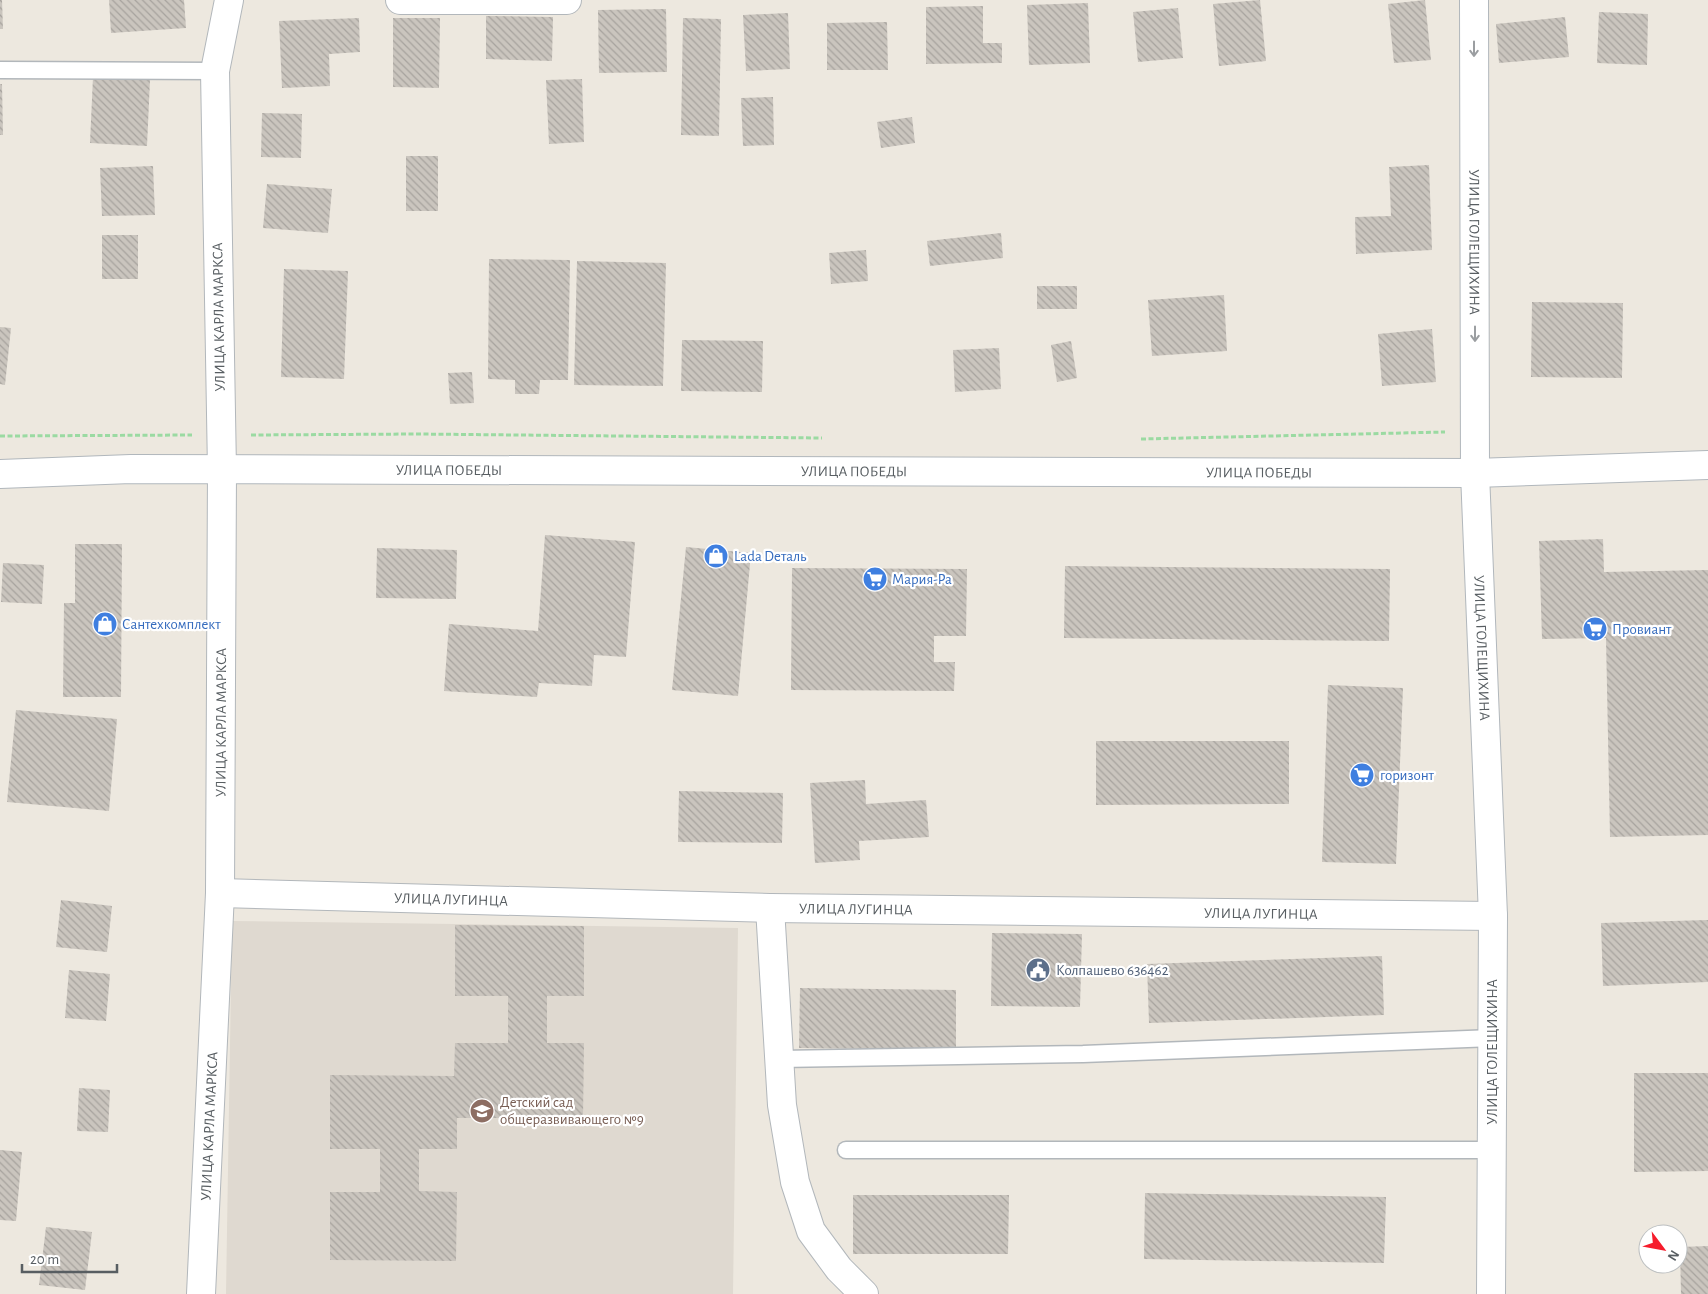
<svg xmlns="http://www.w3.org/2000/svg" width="1708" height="1294" viewBox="0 0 1708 1294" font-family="'Alegreya Sans',sans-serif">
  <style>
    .education { fill: #dfd9d0 }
    .building { fill: url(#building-back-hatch) }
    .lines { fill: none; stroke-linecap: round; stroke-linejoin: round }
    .lane-casing { stroke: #b2b7bb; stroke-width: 19 }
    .street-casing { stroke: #b2b7bb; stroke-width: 30 }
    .secondary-casing { stroke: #b1b7bc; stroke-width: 30 }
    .path { stroke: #9bdaa2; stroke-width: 3; stroke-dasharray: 5 2.5; stroke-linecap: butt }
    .lane { stroke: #fff; stroke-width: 16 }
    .street { stroke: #fff; stroke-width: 28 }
    .secondary { stroke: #fff; stroke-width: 28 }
    .oneway { stroke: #9b9ea1 }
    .labels { text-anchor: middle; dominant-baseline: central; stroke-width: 4.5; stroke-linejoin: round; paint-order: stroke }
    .street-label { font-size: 15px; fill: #585e62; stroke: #fff }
    .shop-label { font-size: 15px; fill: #366cbe; stroke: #fff; text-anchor: start }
    .service-label { font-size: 15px; fill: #4e5e75; stroke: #fff; text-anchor: start }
    .education-label { font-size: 15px; fill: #785e54; stroke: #fff; text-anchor: start }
  </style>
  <defs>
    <pattern id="building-back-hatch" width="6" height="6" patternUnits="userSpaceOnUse" patternTransform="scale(1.25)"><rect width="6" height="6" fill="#cac5be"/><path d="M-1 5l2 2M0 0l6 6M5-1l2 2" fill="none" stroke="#a7a39e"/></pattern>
  </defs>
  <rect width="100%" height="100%" fill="#ede8df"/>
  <path class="education" d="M232,921l506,7 -5,366h-507z"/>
  <g class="building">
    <path d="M0,0h2l1,29h-3z"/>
    <path d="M109,0h75l2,28 -75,5z"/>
    <path d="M1260,0l6,61 -47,5 -6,-62z"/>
    <path d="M1425,0l6,60 -37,3 -6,-59z"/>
    <path d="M1088,3l2,60 -61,2 -2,-60z"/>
    <path d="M983,6v37h19v20l-76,1v-57z"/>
    <path d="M1178,8l5,50 -45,4 -5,-50z"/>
    <path d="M666,9l1,63 -68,1 -1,-63z"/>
    <path d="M1599,12l49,2 -1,51 -50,-2z"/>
    <path d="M788,13l2,56 -44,2 -3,-56z"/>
    <path d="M486,16l67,1 -1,44 -66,-2z"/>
    <path d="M1565,17l4,40 -70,6 -3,-39z"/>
    <path d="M359,18l1,34 -31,2 1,32 -48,2 -3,-67z"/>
    <path d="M393,18h47l-1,70 -46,-1z"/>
    <path d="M683,18l38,1 -2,117 -38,-1z"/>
    <path d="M887,22l1,48h-61v-47z"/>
    <path d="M93,77l57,3 -3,66 -57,-3z"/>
    <path d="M582,79l2,63 -35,2 -3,-64z"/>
    <path d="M0,84h2l1,51h-3z"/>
    <path d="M773,97l1,48 -31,1 -2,-48z"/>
    <path d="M262,113l40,1 -1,44 -40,-1z"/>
    <path d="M912,117l3,26 -34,5 -4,-26z"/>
    <rect x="406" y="156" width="32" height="55"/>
    <path d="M1429,165l3,85 -76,4 -1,-37 36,-1 -2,-49z"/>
    <path d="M153,166l2,49 -53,1 -2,-48z"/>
    <path d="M267,184l65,5 -4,44 -65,-5z"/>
    <path d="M1001,233l2,25 -73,8 -3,-25z"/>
    <rect x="102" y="235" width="36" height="44"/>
    <path d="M866,250l2,31 -37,3 -2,-31z"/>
    <path d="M489,259l81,1 -2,120h-28l-1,14h-24v-14l-27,-1z"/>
    <path d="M577,261l89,2 -3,123 -89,-1z"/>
    <path d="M284,269l64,2 -4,108 -63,-2z"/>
    <rect x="1037" y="286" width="40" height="23"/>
    <path d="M1224,295l3,56 -75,5 -4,-56z"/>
    <path d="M1532,302l91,1 -1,75 -91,-1z"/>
    <path d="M0,327l11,1 -6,57 -5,-1z"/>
    <path d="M1432,329l4,53 -54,4 -4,-52z"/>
    <path d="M682,340l81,1 -1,51 -81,-1z"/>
    <path d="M1071,341l6,37 -20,4 -6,-37z"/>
    <path d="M999,348l2,41 -46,3 -2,-42z"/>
    <path d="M472,372l2,31 -24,1 -2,-31z"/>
    <path d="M545,535l90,7 -9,115 -32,-2 -2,31 -53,-3 -2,14 -93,-6 5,-67 89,7z"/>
    <path d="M1603,539l1,33 104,-2v265l-98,2 -4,-199 -64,1 -3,-98z"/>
    <path d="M75,544h47l-1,153h-58l1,-94h11z"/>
    <path d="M686,547l65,6 -13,143 -66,-6z"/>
    <path d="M377,548l80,2 -1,49 -80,-1z"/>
    <path d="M3,563l41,2 -2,39 -41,-2z"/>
    <path d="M1065,566l325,3 -1,72 -325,-3z"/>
    <path d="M792,568l175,1 -1,67h-32v26h21l-1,29 -163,-1z"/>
    <path d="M1328,685l75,3 -7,176 -74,-2z"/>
    <path d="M16,710l101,9 -8,92 -102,-9z"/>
    <path d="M1096,741h193v63l-193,1z"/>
    <path d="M865,780l1,24 60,-4 3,37 -70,4 1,19 -45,3 -5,-80z"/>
    <path d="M679,791l104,2 -1,50 -104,-1z"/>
    <path d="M61,900l51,6 -5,46 -51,-5z"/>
    <path d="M1708,920v62l-105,4 -2,-63z"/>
    <path d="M455,925l129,1v70h-37v47h37l-1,75h-126v31h-38v42l38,1 -1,69 -126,-1v-68h50v-43h-50v-74l124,1 1,-33h53v-47h-53z"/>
    <path d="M992,933l90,1 -2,73 -89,-1z"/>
    <path d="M1382,956l2,59 -235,8 -2,-59z"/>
    <path d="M69,970l41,4 -4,47 -41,-3z"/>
    <path d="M800,988l156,2v60l-157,-2z"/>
    <path d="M1634,1073h74v98l-74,1z"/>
    <path d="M79,1088l31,2 -2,42 -31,-1z"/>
    <path d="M0,1150l22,2 -6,69 -16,-1z"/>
    <path d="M1145,1193l241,4 -2,66 -240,-4z"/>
    <path d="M853,1195h156l-1,59h-155z"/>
    <path d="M46,1227l46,5 -7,58 -46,-5z"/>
    <path d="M1708,1246v48h-27l-1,-47z"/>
  </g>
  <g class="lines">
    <defs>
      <g id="lane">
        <path d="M0,70l215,1"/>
        <path d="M780,1059l303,-5 410,-16"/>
        <path d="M846,1150h646"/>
      </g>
      <g id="street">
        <path d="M400,0h167"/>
        <path id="s1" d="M220,893l550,15 723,8"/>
        <path d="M770,908l12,197 13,77 16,49 28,38 25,25"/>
        <path id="s2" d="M201,1294l19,-401 2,-423 -7,-399 14,-71"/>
      </g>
      <g id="secondary">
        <path id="s3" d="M1474,0l1,473 18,443 -2,378"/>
        <path id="s4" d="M0,474l131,-5 1344,4 233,-8"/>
      </g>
    </defs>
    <use href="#lane" class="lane-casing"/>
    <use href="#street" class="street-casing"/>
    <use href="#secondary" class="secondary-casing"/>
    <g class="path">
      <path d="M251,435l165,-1 406,4"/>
      <path d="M0,436l192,-1"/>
      <path d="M1141,439l304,-7"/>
    </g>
    <use href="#lane" class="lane"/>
    <use href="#street" class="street"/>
    <use href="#secondary" class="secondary"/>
  </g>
  <defs><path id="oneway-shaft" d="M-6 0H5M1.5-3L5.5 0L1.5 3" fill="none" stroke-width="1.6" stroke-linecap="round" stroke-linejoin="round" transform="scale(1.25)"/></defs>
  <g class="oneway">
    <use href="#oneway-shaft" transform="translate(1474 49) rotate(90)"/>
    <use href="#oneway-shaft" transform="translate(1475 334) rotate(90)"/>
  </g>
  <defs>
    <symbol id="shop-disc" viewBox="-11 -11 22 22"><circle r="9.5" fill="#3f7fe0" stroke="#fff"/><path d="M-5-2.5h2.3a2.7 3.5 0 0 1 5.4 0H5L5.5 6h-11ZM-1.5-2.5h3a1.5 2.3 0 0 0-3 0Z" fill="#fff"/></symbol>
    <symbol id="supermarket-disc" viewBox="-11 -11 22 22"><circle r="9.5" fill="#3f7fe0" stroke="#fff"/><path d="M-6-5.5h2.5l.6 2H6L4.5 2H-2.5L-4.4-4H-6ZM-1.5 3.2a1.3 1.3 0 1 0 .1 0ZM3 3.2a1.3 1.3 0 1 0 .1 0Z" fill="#fff"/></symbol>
    <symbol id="civic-disc" viewBox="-11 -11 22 22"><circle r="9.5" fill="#5c6f8a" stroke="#fff"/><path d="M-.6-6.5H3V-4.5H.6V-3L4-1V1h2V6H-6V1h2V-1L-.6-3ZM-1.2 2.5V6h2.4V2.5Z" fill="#fff"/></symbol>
    <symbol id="school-disc" viewBox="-11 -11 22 22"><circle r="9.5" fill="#8d6e63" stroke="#fff"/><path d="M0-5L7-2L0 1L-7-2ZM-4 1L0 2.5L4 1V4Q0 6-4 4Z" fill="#fff"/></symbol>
  </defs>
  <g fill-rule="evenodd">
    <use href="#shop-disc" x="702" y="542" width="28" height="28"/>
    <use href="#supermarket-disc" x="861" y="565" width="28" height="28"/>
    <use href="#shop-disc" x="91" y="610" width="28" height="28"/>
    <use href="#supermarket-disc" x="1581" y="615" width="28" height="28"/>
    <use href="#supermarket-disc" x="1348" y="761" width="28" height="28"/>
    <use href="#civic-disc" x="1024" y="956" width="28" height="28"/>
    <use href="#school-disc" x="468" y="1097" width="28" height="28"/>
  </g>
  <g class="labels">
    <g class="street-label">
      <text stroke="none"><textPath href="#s3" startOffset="242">УЛИЦА ГОЛЕЩИХИНА</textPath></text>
      <text transform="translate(219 317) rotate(-91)">УЛИЦА КАРЛА МАРКСА</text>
      <text stroke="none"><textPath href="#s4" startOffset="449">УЛИЦА ПОБЕДЫ</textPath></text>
      <text stroke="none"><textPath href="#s4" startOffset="854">УЛИЦА ПОБЕДЫ</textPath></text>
      <text stroke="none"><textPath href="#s4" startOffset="1259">УЛИЦА ПОБЕДЫ</textPath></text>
      <text stroke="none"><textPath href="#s3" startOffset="648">УЛИЦА ГОЛЕЩИХИНА</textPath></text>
      <text stroke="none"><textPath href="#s2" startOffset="572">УЛИЦА КАРЛА МАРКСА</textPath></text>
      <text stroke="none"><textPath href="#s1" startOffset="231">УЛИЦА ЛУГИНЦА</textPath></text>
      <text stroke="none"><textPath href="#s1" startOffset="636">УЛИЦА ЛУГИНЦА</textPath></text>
      <text stroke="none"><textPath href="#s1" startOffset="1041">УЛИЦА ЛУГИНЦА</textPath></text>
      <text transform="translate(1492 1052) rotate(-90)">УЛИЦА ГОЛЕЩИХИНА</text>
      <text stroke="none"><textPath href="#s2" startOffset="168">УЛИЦА КАРЛА МАРКСА</textPath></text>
    </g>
    <g class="shop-label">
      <text x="734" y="556">Lada Dеталь</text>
      <text x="892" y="579">Мария-Ра</text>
      <text x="122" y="624">Сантехкомплект</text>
      <text x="1612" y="629">Провиант</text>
      <text x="1380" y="775">горизонт</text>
    </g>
    <g class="service-label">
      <text x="1056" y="970">Колпашево 636462</text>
    </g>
    <g class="education-label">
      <text x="500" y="1102">Детский сад<tspan x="500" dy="17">общеразвивающего №9</tspan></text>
    </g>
  </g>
  <g transform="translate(1663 1249) rotate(122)"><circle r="24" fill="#ffffff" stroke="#bcbfc0"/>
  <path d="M0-4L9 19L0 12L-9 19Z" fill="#f61c2c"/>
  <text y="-8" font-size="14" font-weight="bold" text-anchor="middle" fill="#585e62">N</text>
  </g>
  <path d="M22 1264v8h95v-8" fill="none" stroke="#585e62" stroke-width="2.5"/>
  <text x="30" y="1264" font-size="15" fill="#585e62" stroke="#ffffff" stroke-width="4" paint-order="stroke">20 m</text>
</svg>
